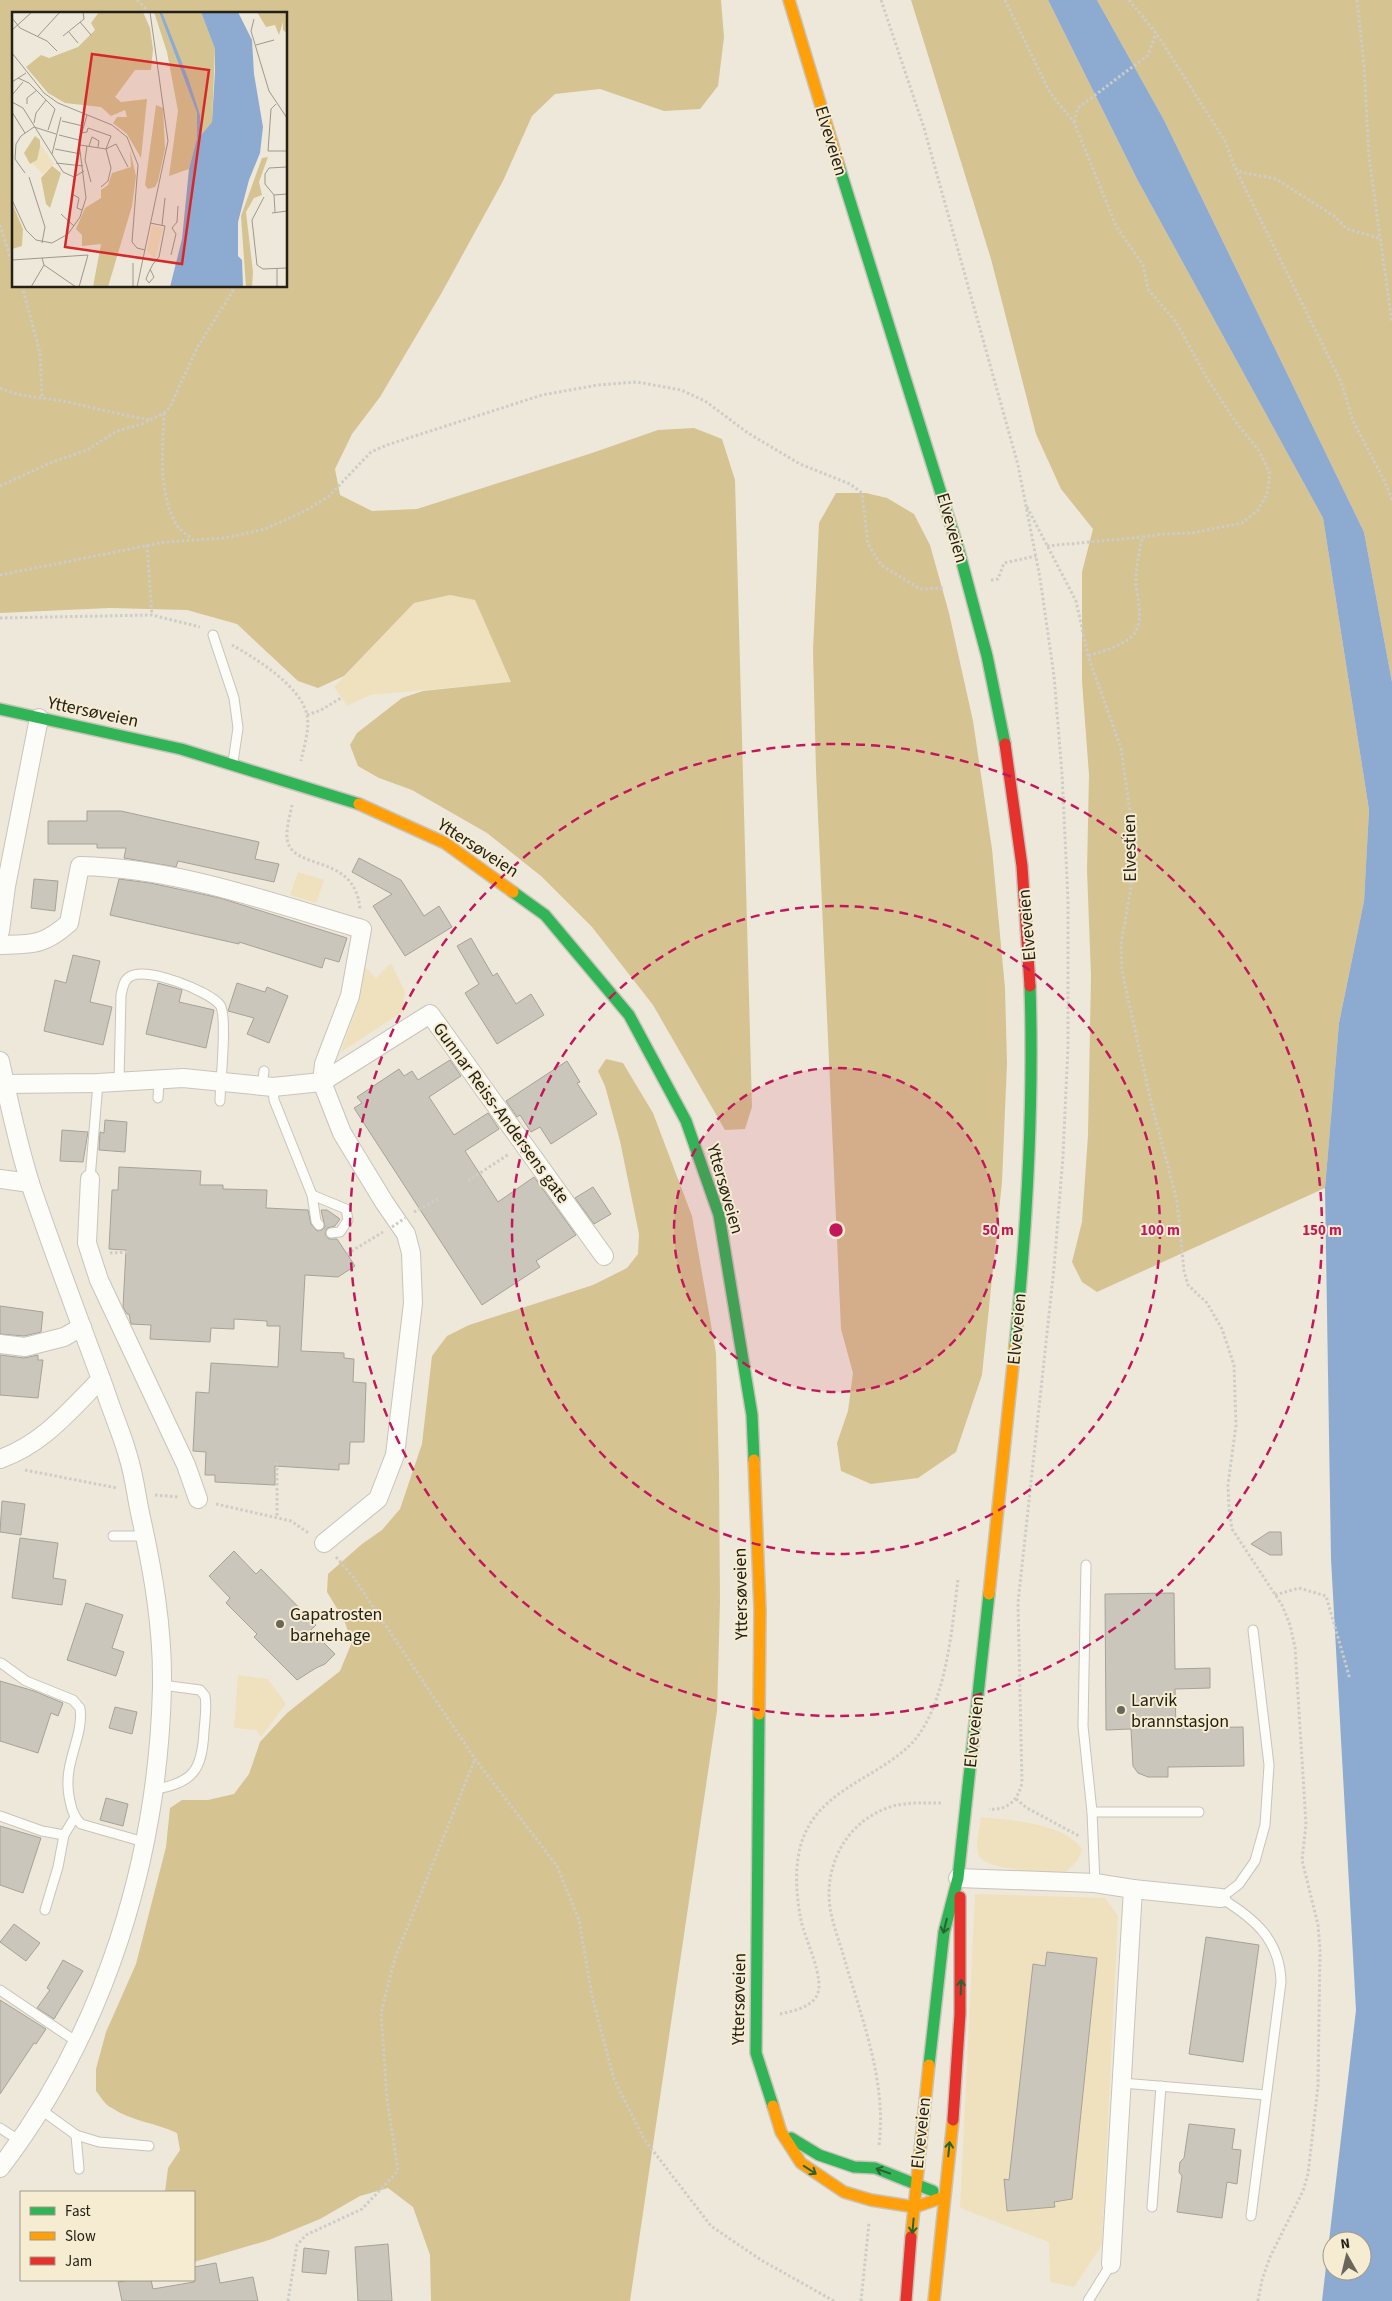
<svg xmlns="http://www.w3.org/2000/svg" width="1392" height="2301" viewBox="0 0 1392 2301" font-family="'Source Sans 3',sans-serif">
  <style>
    .green { fill: #f0e1be }
    .forest { fill: #d6c392; fill-rule: evenodd }
    .water { fill: #8daad0; fill-rule: evenodd }
    .building { fill: #cbc6bb; stroke: #a6a297 }
    .lines { fill: none; stroke-linecap: round; stroke-linejoin: round }
    .lane-casing { stroke: #c8c4b9; stroke-width: 11 }
    .street-casing { stroke: #c8c4b9; stroke-width: 20 }
    .fast-casing { stroke: #c8c4b9; stroke-width: 14 }
    .slow-casing { stroke: #c8c4b9; stroke-width: 14 }
    .jam-casing { stroke: #c8c4b9; stroke-width: 14 }
    .path { stroke: #cdccc7; stroke-width: 3; stroke-dasharray: 2.5 2.5; stroke-linecap: butt }
    .lane { stroke: #fcfcf9; stroke-width: 9 }
    .street { stroke: #fcfcf9; stroke-width: 18 }
    .fast { stroke: #30b455; stroke-width: 11 }
    .slow { stroke: #ff9f0a; stroke-width: 11 }
    .jam { stroke: #e5322d; stroke-width: 11 }
    .path-bridge { stroke: #cdccc7; stroke-width: 3; stroke-dasharray: 2.5 2.5; stroke-linecap: butt }
    .oneway { stroke: #296332 }
    .ring { fill: none; stroke: #c2185b; stroke-width: 2.5; stroke-dasharray: 9 6 }
    .poi-dot { fill: #6a665b; stroke: #f6ecd2; stroke-width: 2 }
    .labels { text-anchor: middle; dominant-baseline: central; stroke-width: 4; stroke-linejoin: round; paint-order: stroke }
    .street-label { font-size: 18px; fill: #232016; stroke: #f6ecd2 }
    .poi-label { font-size: 18px; fill: #232016; stroke: #f6ecd2; text-anchor: start }
    .inset-road { fill: none; stroke: #9d988c; stroke-width: 1 }
    .view { fill: #d62828; fill-opacity: 0.15; stroke: #d62828; stroke-width: 2.5 }
    .inset-edge { fill: none; stroke: #232016; stroke-width: 2.5 }
    .centre { fill: #c2185b; stroke: #f6ecd2; stroke-width: 2.5 }
    .ring-label { font-size: 15px; text-anchor: middle; font-weight: bold; fill: #c2185b; stroke: #f6ecd2; stroke-width: 4; stroke-linejoin: round; paint-order: stroke }
  </style>
  <rect width="100%" height="100%" fill="#eee8da"/>
  <g class="green">
    <path d="M450,595l26,5 36,82 -142,13 -23,11 -13,-19 80,-84z"/>
    <path d="M298,872l26,8 -8,23 -26,-8z"/>
    <path d="M391,963l14,29 -3,20 -61,40 18,-52 6,-33 11,11z"/>
    <path d="M238,1675l30,4 18,25 -25,33 -5,-7 -22,-2z"/>
    <path d="M981,1817c29,3 83,6 101,32l-4,11 -13,13c-19,-2 -75,-1 -86,-17 -5,-9 1,-29 2,-39z"/>
    <path d="M975,1894l130,4 13,18 -16,329 -28,42 -24,-5 -1,-40 -89,-34z"/>
  </g>
  <g class="forest">
    <path d="M0,0h721l3,37 -6,49 -18,23 -36,2 -64,-22 -45,5 -23,22 -29,65 -62,113 -61,103 -28,37 -17,35 5,26 32,16 45,-2 175,-56 66,-23 36,-2 28,11 13,41 17,627 -7,22 -20,1 -72,-125 -61,-78 -51,-51 -54,-43 -75,-43 -33,-12 -21,-12 -8,-21 7,-12 45,-35 21,-7 88,-9 -36,-82 -25,-5 -36,8 -70,73 -26,12 -20,-7 -61,-57 -50,-14 -77,-2 -110,5zM14,14h272v272h-272z"/>
    <path d="M911,0h137l89,179 186,339 46,292 -5,91 -25,122 -14,165 -228,104 -15,-10 -10,-20 10,-40 6,-87 3,-159 -4,-106 2,-95 -7,-94v-109l11,-43 -32,-40 -25,-55 -45,-175z"/>
    <path d="M1097,0h295v682l-28,-150 -200,-412z"/>
    <path d="M836,493h30l21,5 27,16 16,31 19,68 24,108 19,128 13,139 2,75 -5,119 -20,193 -26,77 -38,26 -47,6 -30,-13 -4,-28 11,-32 5,-38 -12,-44 -25,-558 -3,-121 6,-127z"/>
    <path d="M606,1059l17,4 30,50 39,103 24,137 3,120 1,128 -3,110 -87,590h-199l-1,-46 -17,-48 -25,-19 -28,8 -40,23 -51,21 -75,22v-70h-29l3,-24 12,-18 -3,-17c-21,-10 -46,-12 -65,-25 -7,-3 -11,-11 -16,-17v-22l10,-37 30,-68 30,-117 4,-39 12,-8h26l26,-6 15,-20 11,-32 27,-29 53,-42 12,-29 -8,-22 -17,-28 1,-18 34,-30 20,-14 18,-21 22,-65 10,-88 15,-20 22,-11 124,-40 34,-17 11,-14 1,-20 -19,-93 -15,-55 -7,-15z"/>
  </g>
  <path class="water" d="M1048,0h49l67,120 200,412 28,150v1619h-70l34,-291 -25,-451 -6,-371 14,-165 25,-122 5,-91 -46,-292 -186,-339zM1332,2241h30v30h-30z"/>
  <g class="building">
    <path d="M87,811h34l138,31 -4,17 24,5 -5,18 -96,-21 -2,6 -52,-9 2,-10h-29v-4h-49v-23h39z"/>
    <path d="M359,858l42,22 23,36 15,-10 13,21 -47,29 -32,-50 19,-12 -40,-22z"/>
    <path d="M34,879l24,2 -3,30 -24,-3z"/>
    <path d="M119,879l31,4 70,15 127,40 -8,24 -14,-4 -3,10 -83,-26v2l-129,-29z"/>
    <path d="M471,938l22,38 4,-3 19,31 15,-10 13,21 -47,29 -32,-51 14,-9 -22,-38z"/>
    <path d="M73,955l27,6 -10,41 22,5 -9,38 -59,-14 11,-51 11,3z"/>
    <path d="M158,983l24,7 -3,12 35,8 -8,38 -60,-14z"/>
    <path d="M237,983l28,9 2,-5 21,9 -19,47 -22,-9 7,-16 -26,-7z"/>
    <path d="M450,1060l11,16 -32,21 25,38 34,-22 11,16 -34,22 33,51 36,-25 42,58 -40,26 4,6 -58,38 -128,-197 8,-5 -5,-6 42,-28 5,7 8,-5 6,9z"/>
    <path d="M567,1061l13,21 -3,1 20,31 -46,30 -11,-17 -9,5 -11,-17 -3,2 -11,-16z"/>
    <path d="M105,1120l22,2 -2,30 -26,-2 1,-18 4,1z"/>
    <path d="M62,1130l26,2 -5,30 -23,-1z"/>
    <path d="M119,1167l82,4 -1,14h23v4l44,1 -1,18 42,2 3,14 6,7 5,-1 3,-3 -4,-17h6l13,9 -5,7 -8,2 -2,6 4,5h8l18,27 -17,11 -33,-2 -4,76 43,2v5l10,1 -1,23 13,1 -2,59h-14l-1,22h-10v6l-64,-4v19l-60,-3v-7h-10l1,-23 -13,-1 3,-59 13,1 2,-30 67,4 2,-41h-13v-5l-33,-2v10l-23,-1 -1,14 -60,-3 1,-14 -20,-1 -2,-10h-2l-4,-7 3,-57 -17,-1 3,-59h6z"/>
    <path d="M593,1187l18,27 -17,10 -19,-26z"/>
    <path d="M0,1306l43,6 -2,20 -17,4 -24,-2z"/>
    <path d="M0,1355l24,3 14,-3v5h5l-5,38 -38,-3z"/>
    <path d="M2,1501l23,3 -4,31 -21,-3z"/>
    <path d="M1269,1532h12l1,23h-12l-19,-11z"/>
    <path d="M20,1538l38,5 -5,35 13,2 -4,25 -50,-7z"/>
    <path d="M234,1551l22,23 5,-5 55,56 -5,5 24,24 -10,10 -9,4 -19,12 -43,-43 3,-3 -31,-31 4,-5 -21,-22z"/>
    <path d="M1174,1593l1,76 35,-1v20l-35,1 1,39 67,-1 1,39 -76,1v10h-20l-10,-4 -5,-7 -2,-37 -25,1 -1,-136z"/>
    <path d="M86,1603l37,12 -11,33 12,4 -8,24 -49,-16z"/>
    <path d="M0,1681l34,10 29,12 -5,13 -7,-3 -13,40 -38,-12z"/>
    <path d="M115,1707l22,5 -5,22 -23,-6z"/>
    <path d="M106,1798l22,6 -5,22 -23,-6z"/>
    <path d="M0,1826l41,12 -18,55 -23,-8z"/>
    <path d="M14,1924l26,19 -14,18 -26,-19z"/>
    <path d="M1206,1937l53,8 -16,117 -54,-8z"/>
    <path d="M1047,1952l50,6 -25,241 -18,3 1,5 -48,4 -3,-32 5,1 24,-216 12,2z"/>
    <path d="M63,1960l20,11 -29,48 -17,-11 13,-18 -3,-2z"/>
    <path d="M0,2000l46,29 -10,15 -2,-1 -34,51z"/>
    <path d="M1189,2124l46,5 -3,20 9,1 -4,34 -10,-2 -5,36 -45,-6 5,-36 -3,-4 1,-10 4,-4z"/>
    <path d="M388,2244l4,57h-34l-3,-54z"/>
    <path d="M304,2248l25,3 -3,23 -24,-2z"/>
    <path d="M216,2263l4,20 33,-6 5,24h-136l-4,-19 13,-2h20l2,9 41,-7v-15z"/>
  </g>
  <g class="lines">
    <defs>
      <g id="lane">
        <path d="M213,635l21,63 4,30 -5,34"/>
        <path d="M119,1082l2,-87c2,-7 2,-15 10,-19 17,-9 78,15 89,29 8,12 0,78 0,96"/>
        <path d="M262,1086l2,-15"/>
        <path d="M273,1087l1,13 38,95 4,26 3,4"/>
        <path d="M158,1098l1,-18"/>
        <path d="M90,1179l8,-96"/>
        <path d="M312,1195l34,14 2,11 -8,12 -9,1"/>
        <path d="M113,1536h32"/>
        <path d="M1086,1565l-3,161 9,86 3,71"/>
        <path d="M1,1663l25,18 47,19 7,8c4,30 -17,53 -11,88 2,11 4,20 12,28l63,18"/>
        <path d="M152,1790c41,-7 50,-19 52,-59 1,-12 3,-24 1,-35l-5,-6 -38,-5"/>
        <path d="M1092,1812h107"/>
        <path d="M0,1816l42,15 22,4"/>
        <path d="M45,1910l13,-43 6,-32 11,-18"/>
        <path d="M0,1990l77,52"/>
        <path d="M1122,2083l144,12"/>
        <path d="M40,2109l36,26 23,7 50,4"/>
        <path d="M0,2128l20,13"/>
        <path d="M76,2135l3,34"/>
        <path d="M1152,2207l9,-121"/>
        <path d="M1251,2216l30,-234c-1,-42 -26,-63 -60,-84l18,-14 16,-23 10,-36 4,-60 -16,-135"/>
        <path d="M1088,2301l23,-37"/>
      </g>
      <g id="street">
        <path d="M0,931l6,-45 33,-168"/>
        <path d="M0,945c32,-1 43,1 69,-22l11,-57c97,2 189,36 282,63l-12,67 -26,68 -2,18 20,51 42,69 22,32 5,19 2,50 -18,152 -17,44 -54,44"/>
        <path d="M0,1061c9,41 18,85 31,125 23,68 49,136 74,204 7,22 17,44 23,66 6,18 8,38 12,57 13,58 23,115 22,174 -4,171 -57,344 -162,481"/>
        <path d="M5,1084l93,-1 85,-5 90,9 49,-5 108,-68 174,242"/>
        <path d="M0,1179l30,4"/>
        <path d="M90,1179l-3,64 12,37 87,185 12,34"/>
        <path d="M0,1344l25,3 39,-10 18,-10"/>
        <path d="M0,1459c44,-16 69,-48 101,-80"/>
        <path d="M958,1878l137,5 38,6 -22,375"/>
        <path d="M1133,1889l88,9"/>
      </g>
      <g id="fast">
        <path d="M839,166l120,385 28,105 18,88"/>
        <path d="M0,709l181,40 178,55"/>
        <path d="M513,892l32,23 84,100 57,106 33,94 33,200 2,45"/>
        <path d="M1015,1346c12,-120 19,-240 15,-360"/>
        <path d="M759,1714l-3,339 17,53"/>
        <path d="M929,2065l15,-133 14,-54 31,-284"/>
        <path d="M791,2138l28,17 35,12 21,1 58,23"/>
      </g>
      <g id="slow">
        <path d="M789,0l50,166"/>
        <path d="M359,804l86,39 68,49"/>
        <path d="M754,1460l6,150 -1,104"/>
        <path d="M989,1594l26,-248"/>
        <path d="M773,2106l8,26 20,31 43,29 27,8 44,7 29,-10"/>
        <path d="M911,2237l18,-172"/>
        <path d="M934,2301l19,-181"/>
      </g>
      <g id="jam">
        <path d="M1005,744l17,122 8,120"/>
        <path d="M953,2120l7,-106v-117"/>
        <path d="M906,2301l5,-64"/>
      </g>
    </defs>
    <use href="#lane" class="lane-casing"/>
    <use href="#street" class="street-casing"/>
    <use href="#fast" class="fast-casing"/>
    <use href="#slow" class="slow-casing"/>
    <use href="#jam" class="jam-casing"/>
    <g class="path">
      <path d="M137,0l14,14"/>
      <path d="M881,0l43,128 94,337 22,113 14,98 8,98 6,126v146l-5,110 -9,112 -36,335 4,180c-4,17 -15,28 -33,26"/>
      <path d="M1005,0l45,93 24,29 42,104 27,39 5,24 28,33 32,58 27,41 24,30 11,23 -3,20 -9,16 -16,13 -50,10 -29,1 -21,3c-2,14 -6,28 -6,43 0,16 9,39 -2,54 -10,12 -32,17 -46,22"/>
      <path d="M1129,0l27,33 69,108 10,27 6,4 35,7 58,37 13,13 32,9"/>
      <path d="M1357,0l7,65 5,92 23,166"/>
      <path d="M1074,122l4,-14 70,-53 8,-22"/>
      <path d="M1235,168l106,214 12,39 31,59 8,20"/>
      <path d="M0,225l14,44"/>
      <path d="M22,286l18,67 2,46"/>
      <path d="M0,388c22,10 44,9 67,14 28,6 55,13 83,18"/>
      <path d="M164,413c-1,35 -7,83 14,114 4,5 10,8 15,12"/>
      <path d="M0,486l50,-23 37,-13 30,-19 25,-7 22,-11 6,-6 28,-61 38,-60"/>
      <path d="M1027,507l49,94 12,55 33,92 10,71v69l-10,56 1,27 29,131 26,99 7,70 4,14 19,18 15,26 12,36 2,60 -8,60 1,24 3,20 50,76 8,20 5,22 11,177 -4,36 16,65 2,25 -2,136 -10,88 -5,17 -33,66 -8,23 -4,21"/>
      <path d="M147,545l5,70"/>
      <path d="M1047,546l95,-9"/>
      <path d="M0,575l165,-33 60,-4 40,-9 40,-18 24,-15 42,-44 16,-7 155,-50 56,-10 39,-3 44,8 24,11 43,32 52,31 50,20 12,9 6,51 13,21 39,24 25,-1"/>
      <path d="M991,580l7,-1 6,-16 32,-7"/>
      <path d="M0,618l152,-3 48,12"/>
      <path d="M232,645c23,13 69,41 75,70 3,14 -3,31 -6,46"/>
      <path d="M307,715l14,-5 20,-12"/>
      <path d="M292,805c-2,10 -6,24 -5,34 5,33 68,13 73,70"/>
      <path d="M468,1181l41,-27"/>
      <path d="M414,1212l24,-13"/>
      <path d="M110,1253l19,-1"/>
      <path d="M347,1254l36,-22"/>
      <path d="M277,1463v55"/>
      <path d="M25,1470l92,18"/>
      <path d="M155,1495l23,2"/>
      <path d="M216,1504l75,17 19,13"/>
      <path d="M336,1557l18,21 121,181 82,107 22,54 13,76 22,83 30,60 67,87 50,34 73,41"/>
      <path d="M1275,1595l24,-7 27,8 24,83"/>
      <path d="M1016,1799l11,9 52,28"/>
      <path d="M780,2014c13,-3 29,-6 36,-17 11,-16 -12,-59 -15,-77 -5,-24 -7,-55 1,-79 17,-50 70,-61 106,-94 38,-35 44,-119 50,-168"/>
      <path d="M879,2145c8,-62 -17,-126 -34,-184 -6,-22 -16,-44 -16,-67 0,-40 24,-76 64,-88 16,-4 33,-3 49,-3"/>
      <path d="M288,2301l9,-56 9,-10 56,-26 36,-38 -11,-72 -6,-86 14,-55 80,-199"/>
      <path d="M861,2301l8,-78"/>
    </g>
    <use href="#lane" class="lane"/>
    <use href="#street" class="street"/>
    <use href="#fast" class="fast"/>
    <use href="#slow" class="slow"/>
    <use href="#jam" class="jam"/>
    <path class="path-bridge" d="M392,1227l13,-9"/>
  </g>
  <defs><path id="oneway-shaft" d="M-6 0H5M1.5-3L5.5 0L1.5 3" fill="none" stroke-width="1.6" stroke-linecap="round" stroke-linejoin="round" transform="scale(1.25)"/></defs>
  <g class="oneway">
    <use href="#oneway-shaft" transform="translate(945 1926) rotate(104)"/>
    <use href="#oneway-shaft" transform="translate(961 1987) rotate(-88)"/>
    <use href="#oneway-shaft" transform="translate(949 2149) rotate(-84)"/>
    <use href="#oneway-shaft" transform="translate(810 2170) rotate(33)"/>
    <use href="#oneway-shaft" transform="translate(883 2171) rotate(-161)"/>
    <use href="#oneway-shaft" transform="translate(913 2226) rotate(95)"/>
  </g>
  <circle cx="836" cy="1230" r="162" fill="#c2185b" fill-opacity=".12"/>
  <g class="ring">
    <circle cx="836" cy="1230" r="162"/>
    <circle cx="836" cy="1230" r="324"/>
    <circle cx="836" cy="1230" r="486"/>
  </g>
  <g class="poi-dot">
    <circle cx="280" cy="1624" r="5"/>
    <circle cx="1121" cy="1710" r="5"/>
  </g>
  <g class="labels">
    <g class="street-label">
      <text transform="translate(831 141) rotate(73)">Elveveien</text>
      <text transform="translate(952 528) rotate(74)">Elveveien</text>
      <text transform="translate(93 712) rotate(12)">Yttersøveien</text>
      <text transform="translate(478 848) rotate(33)">Yttersøveien</text>
      <text transform="translate(1130 848) rotate(-91)">Elvestien</text>
      <text transform="translate(1027 925) rotate(-95)">Elveveien</text>
      <text transform="translate(501 1113) rotate(54)">Gunnar Reiss-Andersens gate</text>
      <text transform="translate(725 1189) rotate(74)">Yttersøveien</text>
      <text transform="translate(1017 1329) rotate(-85)">Elveveien</text>
      <text transform="translate(741 1594) rotate(-91)">Yttersøveien</text>
      <text transform="translate(974 1732) rotate(-84)">Elveveien</text>
      <text transform="translate(739 1999) rotate(-89)">Yttersøveien</text>
      <text transform="translate(921 2133) rotate(-84)">Elveveien</text>
    </g>
    <g class="poi-label">
      <text x="290" y="1614">Gapatrosten<tspan x="290" dy="21">barnehage</tspan></text>
      <text x="1131" y="1700">Larvik<tspan x="1131" dy="21">brannstasjon</tspan></text>
    </g>
  </g>
  <g transform="translate(12 12)">
    <rect width="275" height="275" fill="#eee8da"/>
    <path d="M28,132l14,20 -11,10 -10,-10zM140,213l11,3 -8,31 -8,-8z" fill="#f0e1be"/>
    <path d="M87,0h44l7,16 3,21 -2,21h-16l-20,27 6,5 26,-3 -6,59 -14,-24 -14,-11 4,-6h10l-2,-7 -14,6 -10,-9 -36,-4 -17,-10 -22,-26 15,-12 8,3 29,-11 17,-17 -4,-7zM142,0h5l38,101v25l-8,31 -20,7 9,-65 -11,-59zM150,0h39l14,37 -3,73 -11,13 -1,-20zM245,0h30v21l-4,-3v-8l-4,13 -4,-10 -9,2zM144,93l7,3 2,41 -7,32 -3,6 -7,2 -3,-4zM23,124l5,4v7l-3,13 -7,4 -6,-11zM118,138l6,26 -4,30 -24,81h-15l8,-43 -19,2v-11l-6,-6 9,-21 16,-10v-8l7,-5 4,-12 19,-6zM256,145l-9,25 3,13 -8,3 -8,14 7,60 -1,15h-6l-5,-71 21,-58zM40,154l9,7 -11,35 -4,-4 -5,-26zM0,191l11,26 -1,17 -10,3z" fill="#d6c392"/>
    <path d="M147,0h3l26,66 12,37 1,20 11,-13 3,-51v-22l-14,-37h37l14,28 2,34 9,53 -3,26 -11,27 -11,42v34l4,4 1,27h-73l12,-48 7,-70 8,-31v-25z" fill="#8daad0"/>
    <path class="inset-road" d="M0,6l8,10 27,13 10,10M242,7l-3,12 18,60 18,27M68,10l11,13M0,18l20,-18M56,19l10,12M26,24l22,-24M51,24l21,-17 -1,-7M244,33l18,-5M0,41l32,40 14,10 54,22 15,12 11,28 -6,77 5,6 8,2M6,66l11,5 26,26 -7,21M0,70l14,-9M0,83l11,-13M0,90l11,6 40,64 11,5 10,-6M15,92v-6l10,-8M264,92l-5,5 -3,42h19M0,100l13,21M50,109l21,5M22,111l2,-10 10,-13M69,121l6,-1 1,-4 23,8 -5,13 5,19 -3,13 -7,6M47,123l20,5M68,133l26,4 10,-5 12,23M75,134l-2,14 6,22M77,134l3,-9 7,4 -1,6M43,137l26,5M40,142l9,-37M44,151l27,3M13,161l-10,-14 1,-15 5,-8 13,-9 22,7M17,165l16,50 -3,16M60,182l7,4 -2,10 5,2M262,183l-9,-11v-10l4,-6 18,-1M252,185l-12,23 5,45 6,4 24,-1M0,188l14,30 10,10 16,3 16,-9 12,-17 6,-19 -7,-55 8,-28M263,200l-1,-17 13,-1M260,201l15,-2M49,202l13,12M138,211l15,3 -6,31 -6,7 -5,10 -2,5 3,4 5,-6 -4,-8M150,213l3,-27M160,216l5,-6 1,-16M159,243l5,-21 -4,-6M30,246l2,7 32,22M0,248l76,-5 -9,32M265,256v19M19,275l13,-22M121,275v-24M125,275l31,-146 -18,-129"/>
    <path class="view" d="M80,42l117,16 -27,194 -117,-17z"/>
    <rect width="275" height="275" class="inset-edge"/>
  </g>
  <circle cx="836" cy="1230" r="8" class="centre"/>
  <g class="ring-label">
    <text x="998" y="1235">50 m</text>
    <text x="1160" y="1235">100 m</text>
    <text x="1322" y="1235">150 m</text>
  </g>
  <rect x="20" y="2191" width="175" height="90" fill="#f6ecd2" stroke="#a29a87"/>
  <rect x="30" y="2207" width="25" height="8" fill="#30b455" stroke="#a29a87"/>
  <text x="65" y="2216" font-size="15" fill="#232016">Fast</text>
  <rect x="30" y="2232" width="25" height="8" fill="#ff9f0a" stroke="#a29a87"/>
  <text x="65" y="2241" font-size="15" fill="#232016">Slow</text>
  <rect x="30" y="2257" width="25" height="8" fill="#e5322d" stroke="#a29a87"/>
  <text x="65" y="2266" font-size="15" fill="#232016">Jam</text>
  <g transform="translate(1347 2256) rotate(352)"><circle r="24" fill="#f6ecd2" stroke="#a29a87"/>
  <path d="M0-4L9 19L0 12L-9 19Z" fill="#6a665b"/>
  <text y="-8" font-size="14" font-weight="bold" text-anchor="middle" fill="#232016">N</text>
  </g>
</svg>
